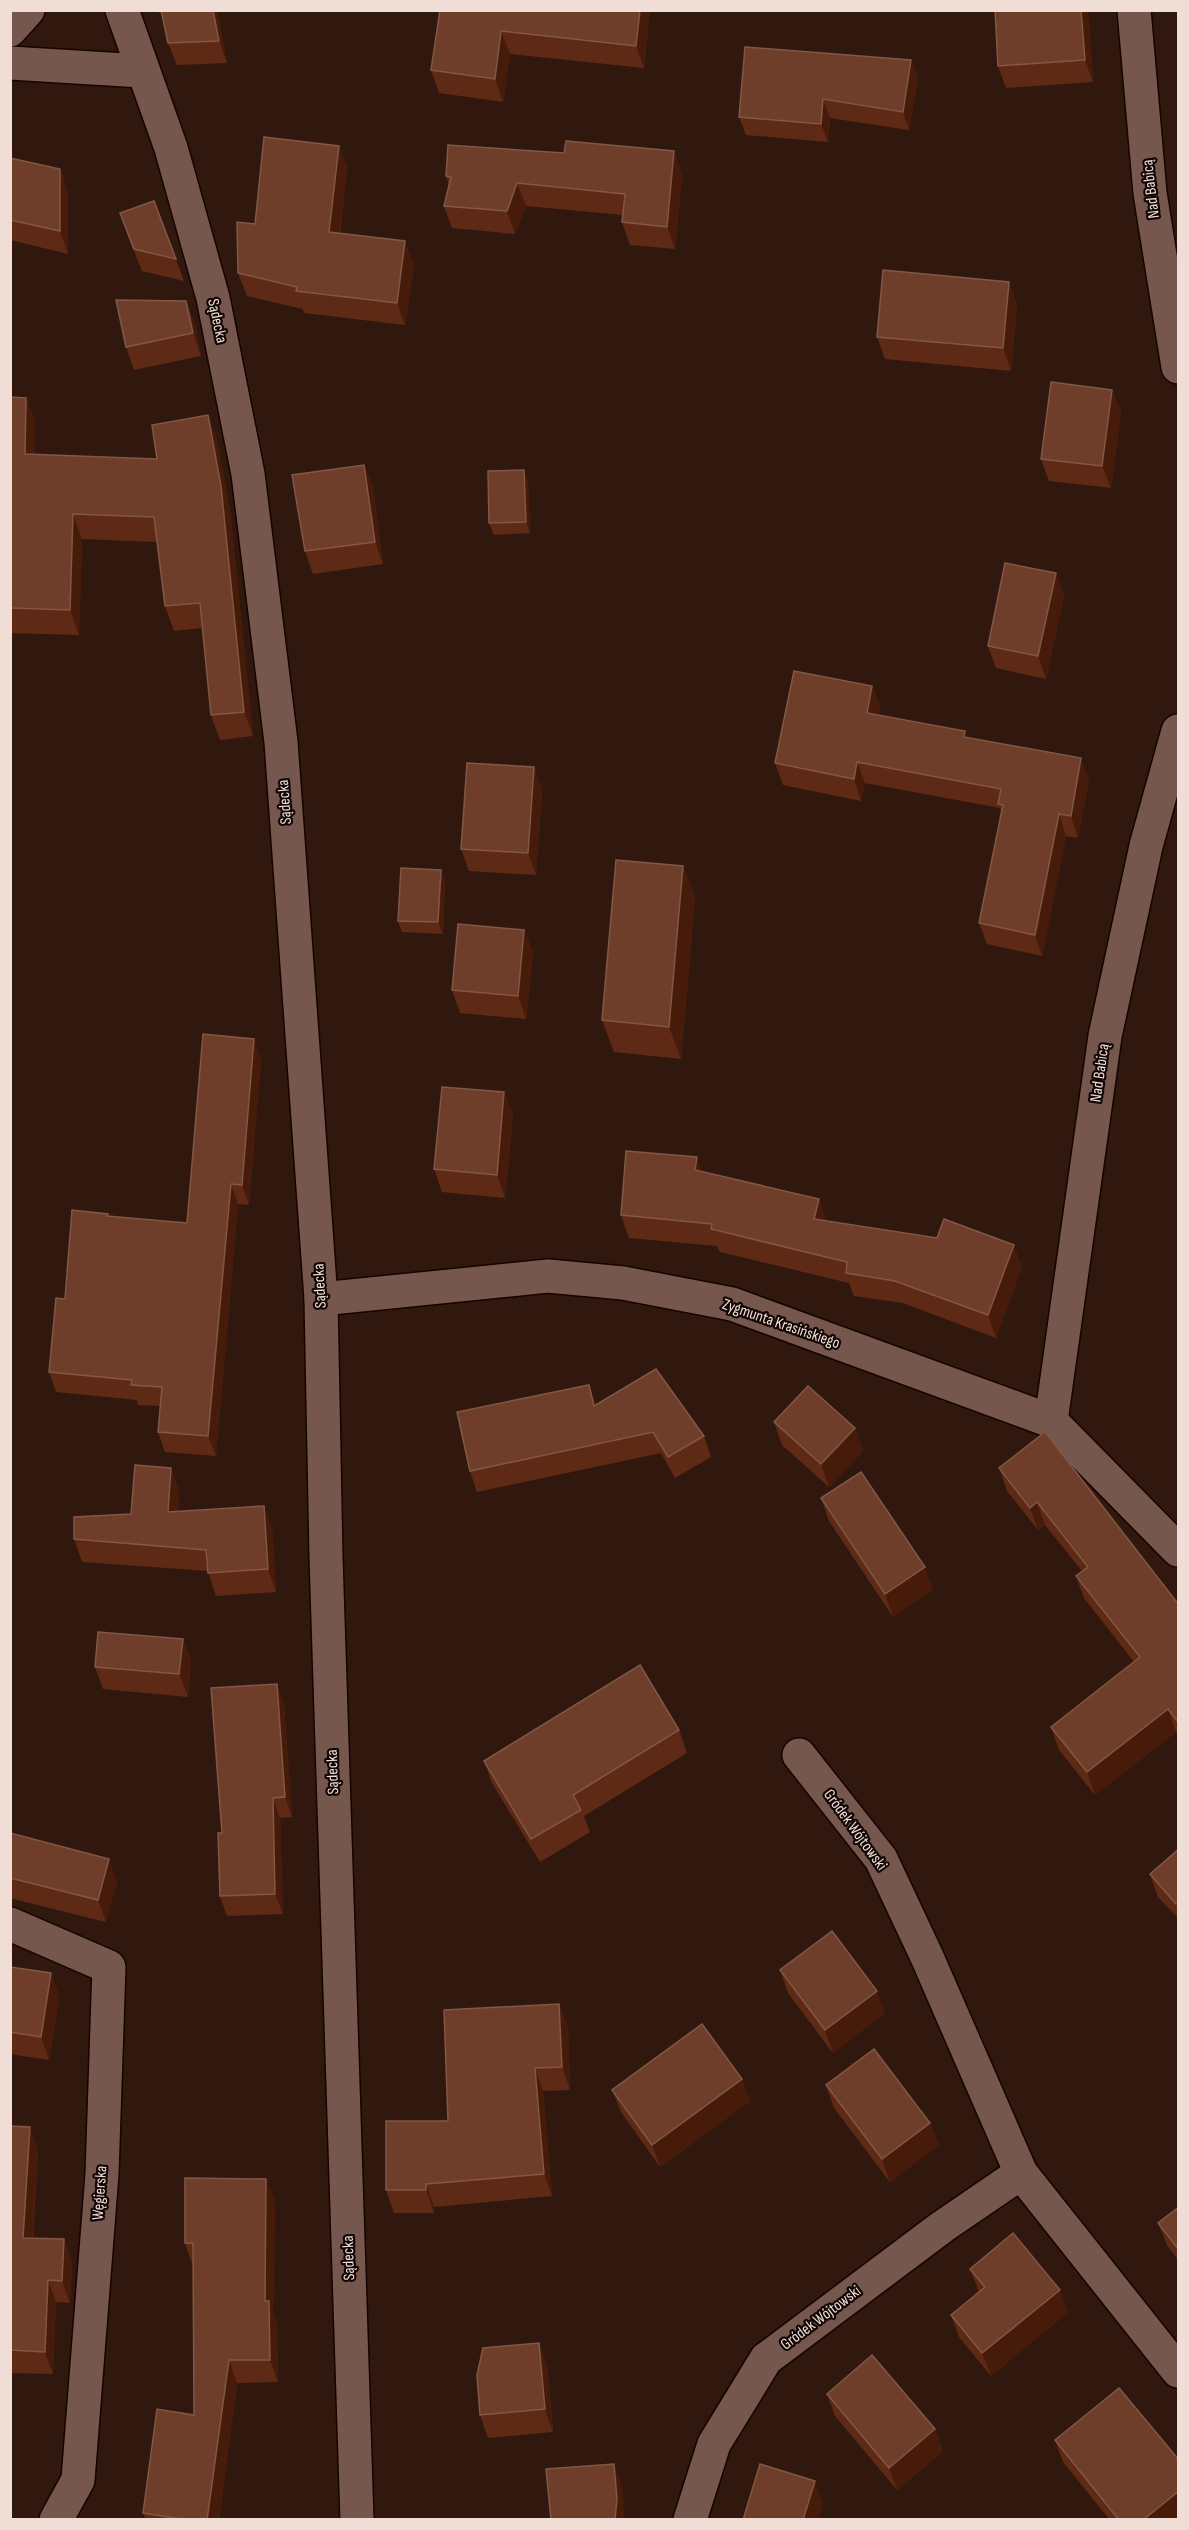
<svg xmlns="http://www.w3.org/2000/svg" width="1189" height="2530" viewBox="0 0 1189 2530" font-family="'Sofia Sans Condensed',sans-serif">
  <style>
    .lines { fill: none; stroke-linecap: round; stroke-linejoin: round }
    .minor-casing { stroke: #170300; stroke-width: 36 }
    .tertiary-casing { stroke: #170300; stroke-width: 36 }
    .minor { stroke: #76574d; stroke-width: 33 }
    .tertiary { stroke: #76574d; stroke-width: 33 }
    .wall { fill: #5f2a15 }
    .shaded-wall { fill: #461b0a }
    .building { fill: #6e3e2a; stroke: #825745; stroke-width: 1.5 }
    .labels { text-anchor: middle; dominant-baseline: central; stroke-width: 4.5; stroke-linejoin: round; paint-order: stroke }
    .street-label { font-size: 16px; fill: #efddd6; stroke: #110604 }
  </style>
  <rect width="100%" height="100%" fill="#31180f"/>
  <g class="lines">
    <defs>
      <g id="minor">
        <path d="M122,10l49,138 42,150 35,176 33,268 40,557 5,258 31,963"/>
        <path d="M1134,10l16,183 28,174"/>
        <path d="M10,63l132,8"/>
        <path d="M321,1299l227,-23 75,7 109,21 319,117 127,129"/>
        <path d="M1051,1421l54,-385 41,-190 32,-115"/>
        <path d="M799,1755l82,104 46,98 94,216 157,198"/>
        <path d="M10,1924l99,43 -7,207 -24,306 -22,40"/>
        <path d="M690,2520l24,-76 52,-85 176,-132 79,-54"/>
      </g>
      <path id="tertiary" d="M10,30l18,-20"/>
    </defs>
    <use href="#minor" class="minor-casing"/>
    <use href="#tertiary" class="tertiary-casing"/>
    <use href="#minor" class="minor"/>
    <use href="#tertiary" class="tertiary"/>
  </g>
  <g class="wall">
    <path d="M158,10h59l10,53 -50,2 -9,-22 -6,-30h-3z"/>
    <path d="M440,10h210l-6,58 -134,-14 -7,48 -64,-9 -8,-23z"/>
    <path d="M1088,10l5,72 -87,6 -8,-22z"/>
    <path d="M911,60l7,18 -9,52 -79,-12 -2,24 -82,-7 -7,-18z"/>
    <path d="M339,146l8,23 -7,64 74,31 -9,61 -101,-12 -1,-4 -56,-13 -9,-23 17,-49z"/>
    <path d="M674,151l8,23 -7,75 -45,-4 -8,-23 1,-7 -97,-9 -11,28 -63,-6 -8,-22 5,-21 -3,-9 118,-23z"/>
    <path d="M10,158l50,11 8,23v62l-58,-14z"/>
    <path d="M154,201l30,80 -42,-10 -14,-35 -8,-23z"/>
    <path d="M1009,282l8,23 -6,66 -126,-12 -8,-22z"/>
    <path d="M195,324l6,32 -67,14 -8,-23z"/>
    <path d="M1112,390l9,22 -10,76 -62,-7 -8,-22z"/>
    <path d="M10,397l16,1 9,24 -1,32 123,5 51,-44 9,24 13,72 23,225 -33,4 -9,-25 -9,-87 -28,3 -9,-25 -8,-64 -75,-3 -3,96 -69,-2z"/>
    <path d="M364,465l9,23 10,76 -70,10 -8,-23z"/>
    <path d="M528,481l2,52 -36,2 -5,-12z"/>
    <path d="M1056,573l8,23 -18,83 -50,-11 -8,-22z"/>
    <path d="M872,686l8,21 -2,8 89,22 122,42 -11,59 -12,-2 -24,120 -55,-12 -8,-21 22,-111 -1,-4 -135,-25 -4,18 -78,-16 -8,-22z"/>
    <path d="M534,767l8,23 -6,85 -67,-4 -8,-22z"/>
    <path d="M683,866l12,32 -14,161 -67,-7 -12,-32z"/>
    <path d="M441,870l4,11 -2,53 -41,-2 -4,-11z"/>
    <path d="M524,930l9,23 -7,66 -66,-6 -8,-23z"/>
    <path d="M254,1039l7,20 -12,146 -11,-1 -22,252 -51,-4 -7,-20 2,-26 -22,-1 -1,-5 -81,-8 -7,-20 16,-73 44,-82 78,6z"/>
    <path d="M504,1092l9,23 -8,83 -63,-6 -8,-23z"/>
    <path d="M702,1171l117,28 7,22 196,46 -26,71 -93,-35 -49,-7 -5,-13 -129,-31 -3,-6 -88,-8 -8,-23z"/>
    <path d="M596,1404l108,32 7,21 -36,21 -14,-25 -184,39 -7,-21z"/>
    <path d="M774,1422l81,6 8,23 -34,36 -47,-42z"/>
    <path d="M171,1468l8,23 -1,20 94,17 4,64 -60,4 -8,-25 -126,-9 -8,-23 57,-25z"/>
    <path d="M999,1468l180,137v130l-3,-3 -81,63 -36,-45 -8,-23 83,-65 -50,-64 -8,-22 6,-5 -37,-46 -7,5 -31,-39z"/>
    <path d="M821,1498l112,92 -40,27 -64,-96z"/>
    <path d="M183,1639l8,23 -3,35 -85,-8 -8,-22z"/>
    <path d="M284,1704l8,113 -12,1 3,96 -56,2 -7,-20 2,-63z"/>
    <path d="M679,1730l8,23 -103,63 6,16 -50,30 -48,-79 -8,-22z"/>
    <path d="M10,1833l107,48 -11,41 -96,-24z"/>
    <path d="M1179,1849v70l-21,-22 -8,-23z"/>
    <path d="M10,1967l41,6 8,23 -10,64 -39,-6z"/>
    <path d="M780,1970l105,43 -52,40 -45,-60z"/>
    <path d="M559,2004l9,23 2,63 -27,1 9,105 -118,11v6h-40l-8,-23 62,-69z"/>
    <path d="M742,2079l8,22 -90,66 -39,-55 -9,-22z"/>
    <path d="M826,2085l104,38 9,22 -49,37 -56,-74z"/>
    <path d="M10,2126l28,24 -5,88 39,23 -2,42 -14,-1 -3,72 -43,-1z"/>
    <path d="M275,2201l-2,112 4,11 1,58 -41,1 -18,137h-73l-3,-7 51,-98 -1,-149 -8,-23z"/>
    <path d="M1179,2207v54l-12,-16 -9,-22z"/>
    <path d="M970,2269l98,43 -77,64 -32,-39 -8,-22 28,-23z"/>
    <path d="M547,2366l6,66 -65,6 -8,-23z"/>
    <path d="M827,2394l108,35 8,22 -46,39 -62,-74z"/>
    <path d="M1055,2440l124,80h-69l-47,-58z"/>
  </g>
  <g class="shaded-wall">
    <path d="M213,10h4l10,53 -8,-22z"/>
    <path d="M640,10h10l-6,58 -8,-22z"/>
    <path d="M1081,10h7l5,72 -8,-22z"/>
    <path d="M501,31l9,23 -7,48 -8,-23z"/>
    <path d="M911,60l7,18 -9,52 -6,-18z"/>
    <path d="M823,99l7,19 -2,24 -7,-18z"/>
    <path d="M339,146l8,23 -10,85 -8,-22z"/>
    <path d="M674,151l8,23 -7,75 -8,-22z"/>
    <path d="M60,169l8,23v62l-8,-23z"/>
    <path d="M517,183l9,23 -11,28 -8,-23z"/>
    <path d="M405,241l9,23 -9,61 -8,-22z"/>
    <path d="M1009,282l8,23 -6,66 -8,-23z"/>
    <path d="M186,301l9,23 6,32 -8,-23z"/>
    <path d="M1112,390l9,22 -10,76 -9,-22z"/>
    <path d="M26,398l9,24 -1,57 -9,-25z"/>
    <path d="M208,415l9,24 13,72 23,225 -9,-24z"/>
    <path d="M364,465l9,23 10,76 -8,-22z"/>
    <path d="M524,470l4,11 2,52 -4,-11z"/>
    <path d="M73,514l9,25 -3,96 -9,-25z"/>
    <path d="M1056,573l8,23 -18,83 -8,-23z"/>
    <path d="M872,686l8,21 -5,27 -8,-21z"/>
    <path d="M1081,758l8,21 -11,59 -7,-22z"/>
    <path d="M857,762l8,21 -4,18 -7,-22z"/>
    <path d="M534,767l8,23 -6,85 -8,-22z"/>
    <path d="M1059,814l7,22 -24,120 -7,-21z"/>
    <path d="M683,866l12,32 -14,161 -12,-32z"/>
    <path d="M441,870l4,11 -2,53 -5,-12z"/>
    <path d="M524,930l9,23 -7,66 -8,-23z"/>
    <path d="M254,1039l7,20 -12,146 -7,-20z"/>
    <path d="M504,1092l9,23 -8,83 -8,-23z"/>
    <path d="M697,1157l8,23 -10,-10z"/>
    <path d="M231,1184l7,20 -22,252 -8,-20z"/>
    <path d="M819,1199l8,23 -13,-3z"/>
    <path d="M1014,1245l8,22 -26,71 -8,-23z"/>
    <path d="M589,1385l8,21h-3z"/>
    <path d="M855,1428l8,23 -34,36 -8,-23z"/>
    <path d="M171,1468l8,23 -3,43 -8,-22z"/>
    <path d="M1037,1502l8,23 -7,5 -8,-22z"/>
    <path d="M264,1506l8,22 4,64 -8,-23z"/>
    <path d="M925,1567l8,23 -40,27 -8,-23z"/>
    <path d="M183,1639l8,23 -3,35 -9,-23z"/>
    <path d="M277,1684l7,20 8,113 -7,-20z"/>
    <path d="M1168,1709l8,23 -81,63 -8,-23z"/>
    <path d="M273,1798l7,20 3,96 -8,-20z"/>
    <path d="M109,1859l8,22 -11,41 -8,-22z"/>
    <path d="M51,1973l8,23 -10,64 -8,-23z"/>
    <path d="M877,1991l8,22 -52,40 -8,-23z"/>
    <path d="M559,2004l9,23 2,63 -8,-23z"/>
    <path d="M535,2068l8,23 9,105 -8,-22z"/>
    <path d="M742,2079l8,22 -90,66 -8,-22z"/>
    <path d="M930,2123l9,22 -49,37 -8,-23z"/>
    <path d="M30,2127l8,23 -7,110 -8,-22z"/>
    <path d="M266,2179l9,22 -2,112 4,11 1,58 -8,-22 -5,-59z"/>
    <path d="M426,2184l8,23v6l-8,-23z"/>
    <path d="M64,2239l8,22 -2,42 -8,-22z"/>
    <path d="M48,2280l8,22 -3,72 -8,-22z"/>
    <path d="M1060,2290l8,22 -77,64 -9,-23z"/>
    <path d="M539,2343l8,23 6,66 -8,-23z"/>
    <path d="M229,2360l8,23 -18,137h-12z"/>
    <path d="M935,2429l8,22 -46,39 -8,-22z"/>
    <path d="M614,2464l8,22 3,34h-10z"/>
    <path d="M815,2481l8,22 -5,17h-15z"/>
    <path d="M1179,2491v29h-36z"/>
  </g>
  <g class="building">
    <path d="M161,10h52l6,31 -51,2z"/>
    <path d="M440,10h200l-4,36 -135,-15 -6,48 -64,-9z"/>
    <path d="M995,10h86l4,50 -87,6z"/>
    <path d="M745,47l166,13 -8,52 -80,-13 -2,25 -82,-7z"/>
    <path d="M264,137l75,9 -10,86 76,9 -8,62 -101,-12 1,-4 -59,-14 -1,-51 18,2z"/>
    <path d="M566,141l108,10 -7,76 -45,-5 3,-28 -108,-11 -10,28 -63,-5 7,-29 -5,-1 2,-31 116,8z"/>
    <path d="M10,158l50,11v62l-50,-11z"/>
    <path d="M154,201l22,58 -42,-10 -14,-36z"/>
    <path d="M883,270l126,12 -6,66 -126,-11z"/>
    <path d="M116,300l70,1 7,32 -67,14z"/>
    <path d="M1051,382l61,8 -10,76 -61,-7z"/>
    <path d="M10,397l16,1 -1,56 132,5 -5,-34 56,-10 13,71 23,226 -33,3 -11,-112 -35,3 -11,-89 -81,-3 -3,96 -60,-2z"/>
    <path d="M364,465l11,77 -70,9 -13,-76z"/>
    <path d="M524,470l2,52 -37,1 -1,-52z"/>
    <path d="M1005,563l51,10 -18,83 -50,-10z"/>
    <path d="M794,671l78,15 -5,27 98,18 -1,6 117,21 -10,58 -12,-2 -24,121 -56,-12 24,-118 -5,-1 3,-15 -144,-27 -3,17 -79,-16z"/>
    <path d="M467,763l67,4 -6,86 -67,-4z"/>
    <path d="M616,860l67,6 -14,161 -67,-7z"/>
    <path d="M401,868l40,2 -3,52 -40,-1z"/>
    <path d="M458,924l66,6 -6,66 -66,-6z"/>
    <path d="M203,1034l51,5 -12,146 -11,-1 -23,252 -50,-4 4,-45 -31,-2 1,-5 -83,-8 7,-74 9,1 7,-89 36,4 -1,2 80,7z"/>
    <path d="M442,1087l62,5 -7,83 -63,-6z"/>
    <path d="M626,1151l71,6 -2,13 124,29 -5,20 123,19 7,-19 70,26 -26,70 -93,-34 -49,-8 1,-11 -136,-33 1,-5 -91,-9z"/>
    <path d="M656,1369l48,67 -36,21 -15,-25 -183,39 -13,-59 132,-27 5,21z"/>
    <path d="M808,1386l47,42 -34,36 -47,-42z"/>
    <path d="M1045,1432l134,173v118l-11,-14 -81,63 -36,-45 89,-70 -64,-81 12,-9 -51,-65 -7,6 -31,-40z"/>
    <path d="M135,1465l36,3 -3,44 96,-6 4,63 -60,4 -2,-23 -132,-11v-22l57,-3z"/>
    <path d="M861,1472l64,95 -40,27 -64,-96z"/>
    <path d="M98,1632l85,7 -4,35 -84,-7z"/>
    <path d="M640,1665l39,65 -106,65 8,15 -50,29 -47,-78z"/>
    <path d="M277,1684l8,113 -12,1 2,96 -55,2 -2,-63h4l-11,-145z"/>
    <path d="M10,1833l99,26 -11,41 -88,-22z"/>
    <path d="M1179,1849v53l-3,2 -26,-30z"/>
    <path d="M832,1931l45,60 -52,39 -45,-60z"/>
    <path d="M10,1967l41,6 -10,64 -31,-5z"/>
    <path d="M559,2004l3,63 -27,1 9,106 -118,10v6h-40v-69h62l-4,-111z"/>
    <path d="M702,2024l40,55 -90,66 -40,-55z"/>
    <path d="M874,2049l56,74 -48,36 -56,-74z"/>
    <path d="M10,2126l20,1 -7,111 41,1 -2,42 -14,-1 -3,72 -35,-2z"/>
    <path d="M185,2178l81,1 -1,122h4l1,59h-41l-22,160h-19l-45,-7 14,-104 37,6 -1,-172h-8z"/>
    <path d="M1179,2207v43l-21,-27z"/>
    <path d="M1013,2233l47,57 -78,63 -31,-38 34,-28 -15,-18z"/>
    <path d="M539,2343l6,66 -65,6 -3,-40 6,-27z"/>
    <path d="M872,2355l63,74 -46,39 -62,-74z"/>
    <path d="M1119,2388l60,72v31l-36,29h-24l-64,-80z"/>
    <path d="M614,2464l3,35 -2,21h-64l-5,-51z"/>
    <path d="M760,2464l55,17 -12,39h-60z"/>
  </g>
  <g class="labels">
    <g class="street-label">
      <text transform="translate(1151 189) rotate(-97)">Nad Babicą</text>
      <text transform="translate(217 321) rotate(78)">Sądecka</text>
      <text transform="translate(285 802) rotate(-94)">Sądecka</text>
      <text transform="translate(1100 1073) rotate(-82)">Nad Babicą</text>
      <text transform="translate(320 1286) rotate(-93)">Sądecka</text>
      <text transform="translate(781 1324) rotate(19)">Zygmunta Krasińskiego</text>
      <text transform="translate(333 1772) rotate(-92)">Sądecka</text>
      <text transform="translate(855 1830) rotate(54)">Gródek Wójtowski</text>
      <text transform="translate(100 2193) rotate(-86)">Węgierska</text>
      <text transform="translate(349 2258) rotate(-92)">Sądecka</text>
      <text transform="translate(821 2318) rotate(-37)">Gródek Wójtowski</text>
    </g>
  </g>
  <rect width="1189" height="2530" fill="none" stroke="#efddd6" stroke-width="24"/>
</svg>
